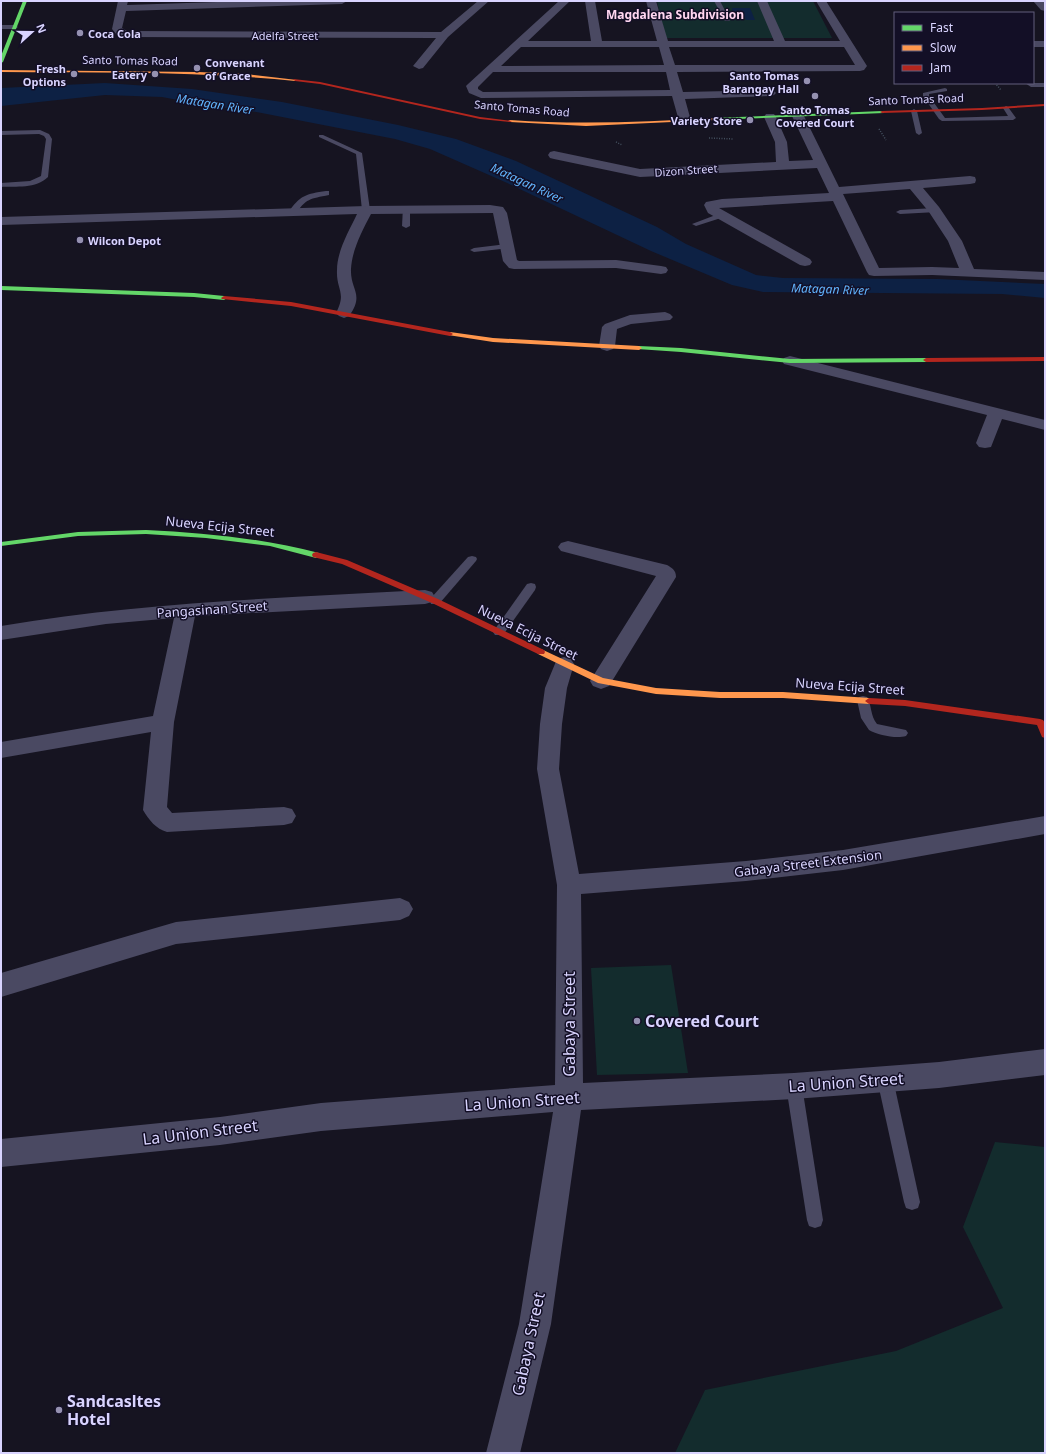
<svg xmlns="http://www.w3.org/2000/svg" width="1046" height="1454" viewBox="0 0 1046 1454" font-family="'Noto Sans',sans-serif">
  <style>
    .green { fill: #132c2d }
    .water { fill: #0d2144 }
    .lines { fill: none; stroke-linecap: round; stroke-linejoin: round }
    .path { stroke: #44505f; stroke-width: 1.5; stroke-dasharray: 1 1.5; stroke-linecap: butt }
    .lane { fill: #4a4962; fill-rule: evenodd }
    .street { fill: #4a4962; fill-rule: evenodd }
    .fast { fill: #63d668; fill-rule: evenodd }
    .slow { fill: #ff974d; fill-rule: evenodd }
    .jam { fill: #b3261e; fill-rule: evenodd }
    .poi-dot { fill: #9591b1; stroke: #130f26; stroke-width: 1.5 }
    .labels { text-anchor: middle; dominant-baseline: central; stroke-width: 3; stroke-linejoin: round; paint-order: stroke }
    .far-poi-label { font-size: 11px; font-weight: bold; fill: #d9d4ff; stroke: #130f26; text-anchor: end }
    .far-street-label { font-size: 11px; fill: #d9d4ff; stroke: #130f26 }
    .far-neighbourhood-label { font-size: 12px; font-weight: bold; fill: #ffd6f0; stroke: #130f26 }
    .far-water-label { font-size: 12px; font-style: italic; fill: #62b6ff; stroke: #130f26 }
    .street-label { font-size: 13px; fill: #d9d4ff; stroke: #130f26 }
    .near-poi-label { font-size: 16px; font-weight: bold; fill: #d9d4ff; stroke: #130f26; text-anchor: start }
    .near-street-label { font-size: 16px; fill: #d9d4ff; stroke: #130f26 }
  </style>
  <rect width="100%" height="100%" fill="#161421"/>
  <g class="green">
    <path d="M813,1l19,37h-166l-9,-36z"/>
    <path d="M671,965l17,108 -91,2 -6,-107z"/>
    <path d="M995,1142l50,5v306h-370l30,-63 191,-39 107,-43 -40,-81z"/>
  </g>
  <g class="water">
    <path d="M732,8h18l5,12h-9l-2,-3 -11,-1z"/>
    <path d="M105,83l87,6 90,13 116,23 58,14 60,22 141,66 29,17 70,31 27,3 155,1 107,5v14l-43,-4 -239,-2 -31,-7 -81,-34 -146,-69 -75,-33 -35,-10 -144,-28 -41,-5 -48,-9 -57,-2 -104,11v-18z"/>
  </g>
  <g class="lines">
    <g class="path">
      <path d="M995,83l6,7"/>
      <path d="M879,129l7,11"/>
      <path d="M709,138l25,1"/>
      <path d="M616,142l6,3"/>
    </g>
    <g class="lane">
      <path d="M714,1h6l10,19 -1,1h-4z"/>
      <path d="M1,25h14l3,2 -3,2h-14z"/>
      <path d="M1025,83h20v4h-14z"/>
      <path d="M945,88l2,1v2l-18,3v2l16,22 63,-2 -5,-8 3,-2 2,1 8,11 -3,2 -71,1 -3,-2 -16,-23v-3z"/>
      <path d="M914,109l3,2 5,22 -3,2 -3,-2 -5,-22z"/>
      <path d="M40,130l9,4 3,5 -4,38c-12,12 -32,9 -47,10v-4l29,-2 11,-5 5,-37 -2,-3 -5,-2 -38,1v-4z"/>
      <path d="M319,135h4l39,18 8,57 -1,2h-3l-4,-2 -6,-56 -37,-17z"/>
      <path d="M326,191h3v4c-19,4 -23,3 -34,20h-3l-4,-2c12,-18 18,-19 38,-22z"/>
      <path d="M403,207h6l1,2v17l-4,2 -4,-2z"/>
      <path d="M934,208l4,2 -1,2 -37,2 -4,-2 4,-2z"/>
      <path d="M721,213l4,2 -1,2 -28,9 -4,-2z"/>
      <path d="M507,244l4,2 -1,2 -36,4 -4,-2 4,-2z"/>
      <path d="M472,556l4,1 1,2 -1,2 -37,43h-8l-1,-3 1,-3 37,-41z"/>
      <path d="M531,583l4,1 1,3 -1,3 -32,45h-8l-2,-3 2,-3 32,-45z"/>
      <path d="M863,696l4,1c5,8 3,19 10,27l29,6 2,3 -2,3c-10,3 -28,-1 -37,-6l-8,-12 -4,-18 2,-3z"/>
      <path d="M885,1072l5,2 3,5 27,123 -2,6 -6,2 -6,-2 -2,-6 -27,-123 3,-5z"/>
      <path d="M794,1079l5,2 3,5 21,134 -2,6 -6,2 -6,-2 -2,-6 -21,-134 3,-5z"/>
    </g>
    <g class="street">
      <path d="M118,1h10l-1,4 120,-4h100l-5,3 -216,7 -4,17 5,3 314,1 37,-31h11l-41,36 -25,31 -4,1 -6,-3 23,-28 -309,-1 -10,-2 -5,-6z"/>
      <path d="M559,1h11l-42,40h63l-6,-40h10l7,40h55l-11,-40h10l12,40h106l-17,-40h10l18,40h55l-24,-40h10l41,65 -3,4 -4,1 -183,1 6,20 87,-2 4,1 2,2 -2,2 -4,1 -85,3 6,22 -2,3h-8l-2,-3 -7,-25 -191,2 -12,-5 -3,-7 2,-2zM521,47h138l5,18 -163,1zM669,47h175l11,18h-180zM493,72h173l4,18 -187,2 -5,-3v-2z"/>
      <path d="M1033,1h11l1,10 -4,-1z"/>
      <rect x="1033" y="41" width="12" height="6"/>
      <path d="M798,112l4,1 2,3 35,71 131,-11 5,1 1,3 -1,3 -5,1 -47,4 16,19 23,34 12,28 71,3v8l-113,-5 -58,1 -5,-1 -2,-3 -34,-71 -114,7 91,51 2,3 -2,3 -5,1 -5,-1 -92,-52 -4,-8 2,-3 16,-3 107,-6 -12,-25 -177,9 -86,-18 -4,-1 -2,-3 2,-3 4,-1 86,18 136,-7 -1,-20 -11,-25 2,-3h8l2,3 11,25 2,19 24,-1 -21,-44 2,-3zM910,189l19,23 19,29 11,27 -27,-1 -53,1 -36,-74z"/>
      <path d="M490,205l13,2 4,6 10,47 2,1 97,-1 45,6 5,1 2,3 -2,3 -5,1 -45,-6 -102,1 -5,-1 -6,-7 -10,-48 -122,1c-9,17 -19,36 -20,55 -1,21 14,25 -2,47l-5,2 -5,-2 -3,-3c11,-21 0,-23 1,-43 0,-19 12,-39 20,-56l-356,11v-8l365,-11z"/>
      <path d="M665,312l5,2 3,3 -3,3 -39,4 -14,5 -2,17 -2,3 -6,2 -6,-2 -2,-3 3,-19 3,-3 25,-9z"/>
      <path d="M790,356l255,64v10l-43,-11 -11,28 -6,1 -6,-1 -3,-4 11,-28 -203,-51 -2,-3 2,-3z"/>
      <path d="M568,541l99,24c5,3 9,5 9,12l-67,109 -8,3 -8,-3 -3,-5 66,-105 -95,-25 -3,-4 3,-4z"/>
      <path d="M425,590l7,2 3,5 -3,5 -7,2 -230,12 -21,106 -7,85 5,6 112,-6 8,2 4,7 -4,7 -8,2 -117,7c-11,-3 -18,-12 -24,-22l8,-78 -150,26v-16l152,-26 21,-98 -68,6 -105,16v-14c140,-24 282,-28 424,-36z"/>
      <path d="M564,657l7,2 3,5 -7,24 -5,36 -3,45 20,105 167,-13 97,-11 202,-34v18l-202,36 -97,11 -165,13 2,189 211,-10 145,-11 106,-13v26l-106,13 -145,11 -213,11 -30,214 -31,129h-34l33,-129 34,-212 -232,19 -101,14 -219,22v-28l219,-22 101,-14 234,-18 2,-200 -20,-116 3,-45 5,-36 12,-29z"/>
      <path d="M400,898l9,4 4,7 -4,7 -9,4 -224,24 -175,53v-24l175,-51z"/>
    </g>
    <g class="fast">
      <path d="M23,1h4l-24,61 -2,1v-7z"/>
      <path d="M882,111h2v2l-171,7 -2,-1 2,-1z"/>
      <path d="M1,286l193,7 30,3 3,2 -3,2 -30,-3 -193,-7z"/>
      <path d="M639,346l42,2 109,11 136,-1 3,2 -3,2 -136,1 -109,-11 -44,-3 -1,-1z"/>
      <path d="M146,530c58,3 116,8 173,23l1,2 -4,3 -46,-12 -64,-8 -60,-4 -68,2 -77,10v-4l77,-10z"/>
    </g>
    <g class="slow">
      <path d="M1,70l197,2 48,2 51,6 -2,1c-98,-10 -196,-8 -294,-9z"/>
      <path d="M713,118l2,1v1l-129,6 -76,-4 -2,-1 2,-1c68,5 135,2 203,-2z"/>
      <path d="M450,332l43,6 146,8 3,2 -3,2 -146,-8 -45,-7 -1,-1z"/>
      <path d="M541,649l62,29 53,10 64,4h63l86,6 4,3 -4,3 -86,-6h-63l-64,-4 -58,-11 -60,-29 -1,-2z"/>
    </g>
    <g class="jam">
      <path d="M293,79l27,3 160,35 32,4 -2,1 -30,-3 -160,-35 -25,-3z"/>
      <path d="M1045,104v2l-63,4 -100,3 -2,-1 2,-1 100,-3z"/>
      <path d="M224,296l67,6 159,30 3,2 -3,2 -159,-30 -69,-7 -1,-1z"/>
      <path d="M1045,357v4l-119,1 -3,-2 3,-2z"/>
      <path d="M316,552l31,8 91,39 106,51 1,2 -1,2h-6l-106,-51 -90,-39 -29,-7 -1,-2 1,-2z"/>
      <path d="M869,698l36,2 135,19 3,1 2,3v15l-3,-1 -5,-12 -132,-19 -36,-2 -4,-3z"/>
    </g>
  </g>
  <g class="poi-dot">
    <circle cx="80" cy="33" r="4"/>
    <circle cx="197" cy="68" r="4"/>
    <circle cx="74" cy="74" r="4"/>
    <circle cx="155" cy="74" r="4"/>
    <circle cx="807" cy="81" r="4"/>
    <circle cx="815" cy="96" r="4"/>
    <circle cx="750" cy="120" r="4"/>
    <circle cx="80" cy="240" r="4"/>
    <circle cx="637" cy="1021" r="4"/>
    <circle cx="59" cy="1410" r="4"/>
  </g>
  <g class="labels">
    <g class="far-poi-label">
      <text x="88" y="33" text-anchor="start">Coca Cola</text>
      <text x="205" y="62" text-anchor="start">Convenant<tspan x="205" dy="13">of Grace</tspan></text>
      <text x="66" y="68">Fresh<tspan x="66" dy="13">Options</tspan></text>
      <text x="147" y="74">Eatery</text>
      <text x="799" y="75">Santo Tomas<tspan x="799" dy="13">Barangay Hall</tspan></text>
      <text x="815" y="109" text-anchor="middle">Santo Tomas<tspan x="815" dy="13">Covered Court</tspan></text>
      <text x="742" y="120">Variety Store</text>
      <text x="88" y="240" text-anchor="start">Wilcon Depot</text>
    </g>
    <g class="far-street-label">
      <text x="285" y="35">Adelfa Street</text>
      <text transform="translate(130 60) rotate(1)">Santo Tomas Road</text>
      <text transform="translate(916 99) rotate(-2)">Santo Tomas Road</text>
      <text transform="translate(522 108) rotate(5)">Santo Tomas Road</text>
      <text transform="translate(686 170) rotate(-4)">Dizon Street</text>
    </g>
    <g class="far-neighbourhood-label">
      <text x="675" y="14">Magdalena Subdivision</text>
    </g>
    <g class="far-water-label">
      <text transform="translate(215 104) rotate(9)">Matagan River</text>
      <text transform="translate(527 183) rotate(25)">Matagan River</text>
      <text transform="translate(830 289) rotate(2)">Matagan River</text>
    </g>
    <g class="street-label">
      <text transform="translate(220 526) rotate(6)">Nueva Ecija Street</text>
      <text transform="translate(212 609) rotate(-4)">Pangasinan Street</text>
      <text transform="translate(528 632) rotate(26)">Nueva Ecija Street</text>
      <text transform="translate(850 686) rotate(4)">Nueva Ecija Street</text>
      <text transform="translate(808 863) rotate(-7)">Gabaya Street Extension</text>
    </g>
    <g class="near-poi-label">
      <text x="645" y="1021">Covered Court</text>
      <text x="67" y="1401">Sandcasltes<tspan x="67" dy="18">Hotel</tspan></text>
    </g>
    <g class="near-street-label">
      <text transform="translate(569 1024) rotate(-90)">Gabaya Street</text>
      <text transform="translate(846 1082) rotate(-4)">La Union Street</text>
      <text transform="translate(522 1101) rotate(-4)">La Union Street</text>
      <text transform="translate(200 1132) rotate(-7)">La Union Street</text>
      <text transform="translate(528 1344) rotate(-78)">Gabaya Street</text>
    </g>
  </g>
  <rect width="1046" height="1454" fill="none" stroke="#d9d4ff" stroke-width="4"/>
  <rect x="894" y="12" width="140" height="72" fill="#130f26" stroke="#625e7d"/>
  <rect x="902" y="25" width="20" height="6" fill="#63d668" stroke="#625e7d"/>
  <text x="930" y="32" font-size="12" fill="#d9d4ff">Fast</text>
  <rect x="902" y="45" width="20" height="6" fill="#ff974d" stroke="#625e7d"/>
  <text x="930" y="52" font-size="12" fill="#d9d4ff">Slow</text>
  <rect x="902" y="65" width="20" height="6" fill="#b3261e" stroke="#625e7d"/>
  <text x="930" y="72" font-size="12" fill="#d9d4ff">Jam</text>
  <g transform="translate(32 32) rotate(69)" stroke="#130f26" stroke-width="3" paint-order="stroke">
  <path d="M0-3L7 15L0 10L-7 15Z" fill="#d9d4ff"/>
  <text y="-6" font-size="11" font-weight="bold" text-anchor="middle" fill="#d9d4ff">N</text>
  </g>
</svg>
